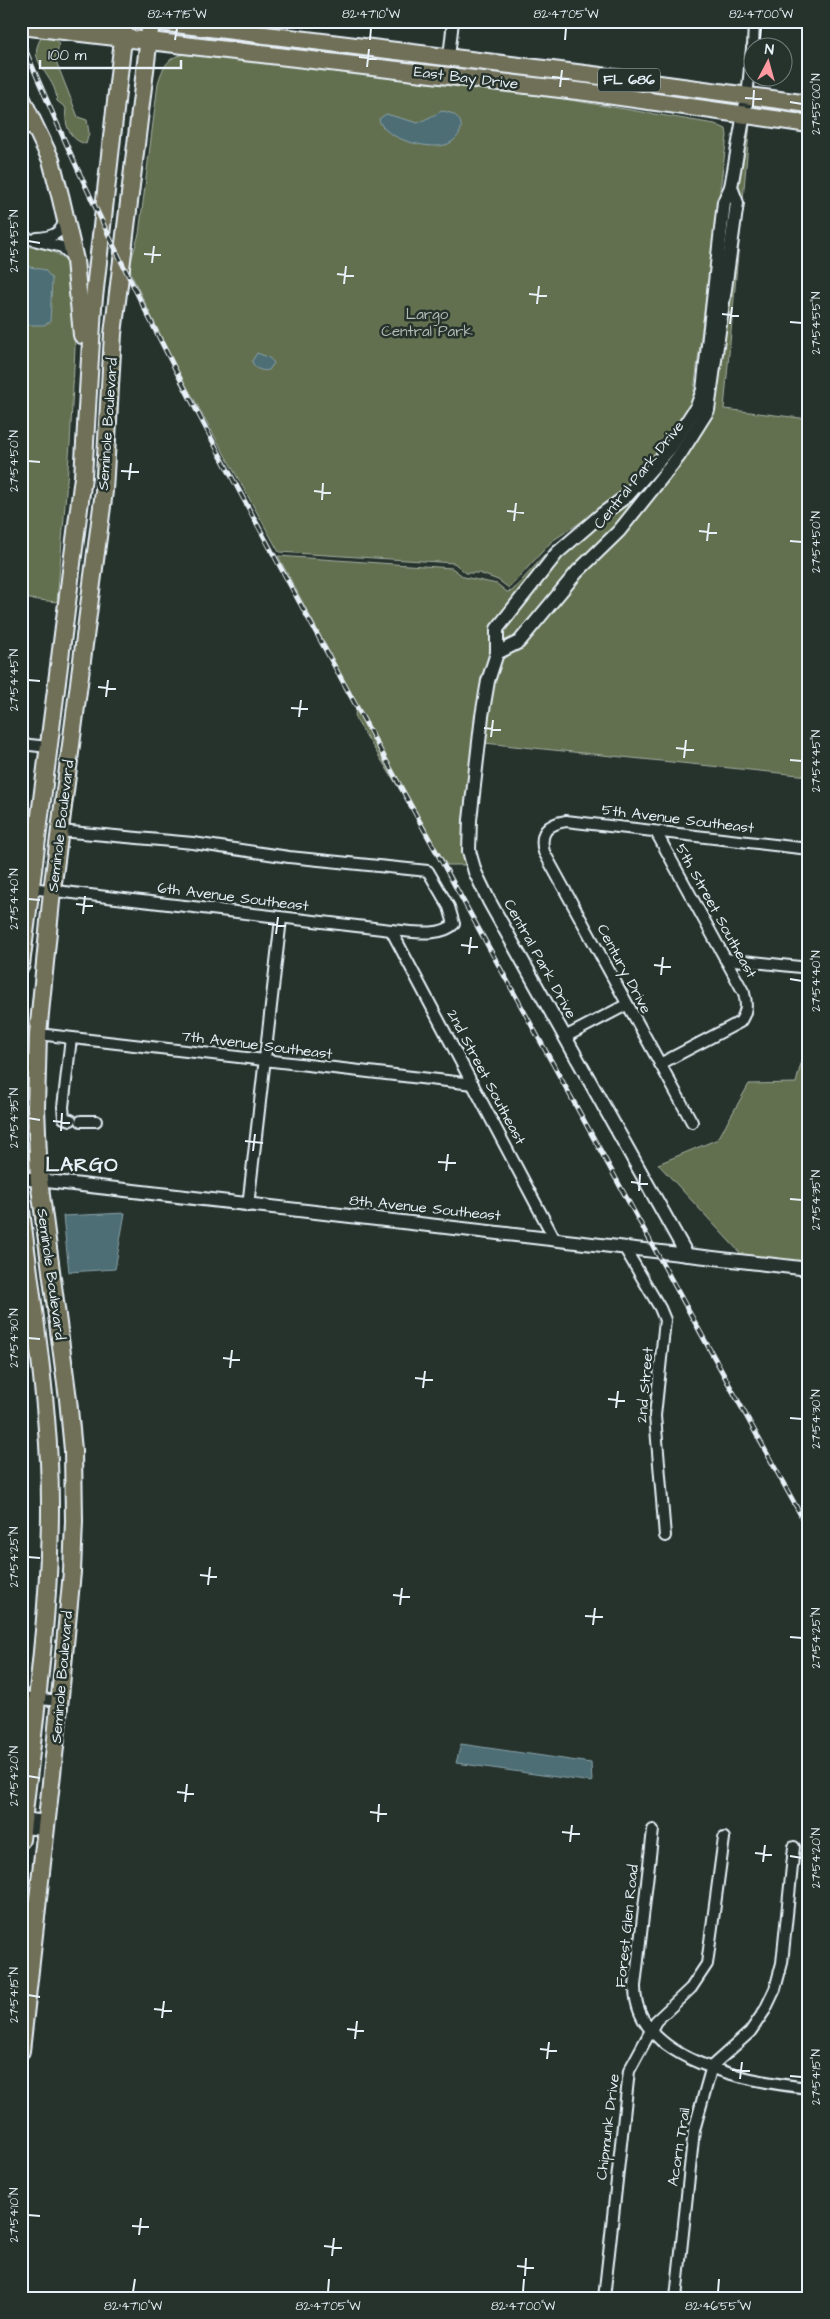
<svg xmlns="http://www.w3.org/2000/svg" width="830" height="2319" viewBox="0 0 830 2319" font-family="'Architects Daughter',sans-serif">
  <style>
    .green { fill: #636f50; stroke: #a6b0a4 }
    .water { fill: #4d6e74; stroke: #8ba2a9 }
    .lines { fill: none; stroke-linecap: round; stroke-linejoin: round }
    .minor-casing { stroke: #e8f1f8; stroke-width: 14 }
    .tertiary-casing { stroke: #e8f1f8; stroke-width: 16 }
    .primary-casing { stroke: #e8f1f8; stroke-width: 20 }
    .minor { stroke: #26332d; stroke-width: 10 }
    .tertiary { stroke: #26332d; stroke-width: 12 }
    .primary { stroke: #706f59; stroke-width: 16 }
    .rail-casing { stroke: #e8f1f8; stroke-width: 5 }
    .rail { stroke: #26332d; stroke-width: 3; stroke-dasharray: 9; stroke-linecap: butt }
    .ticks { fill: none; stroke: #e8f1f8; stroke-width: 2 }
    .labels { text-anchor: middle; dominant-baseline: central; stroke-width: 5; stroke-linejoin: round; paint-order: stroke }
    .shield { fill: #26332d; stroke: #aeb8bb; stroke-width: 1 }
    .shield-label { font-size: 14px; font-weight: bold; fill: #e8f1f8 }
    .street-label { font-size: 15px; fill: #e8f1f8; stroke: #26332d }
    .park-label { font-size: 15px; fill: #b3bdb5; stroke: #26332d }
    .district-label { font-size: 20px; font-weight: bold; letter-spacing: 1px; fill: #e8f1f8; stroke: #26332d }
    .neatline { fill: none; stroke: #e8f1f8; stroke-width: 2 }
    .ticks-label { font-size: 12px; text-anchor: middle; fill: #e8f1f8 }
  </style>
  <rect width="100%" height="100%" fill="#26332d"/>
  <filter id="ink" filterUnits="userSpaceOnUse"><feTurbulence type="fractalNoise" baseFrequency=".02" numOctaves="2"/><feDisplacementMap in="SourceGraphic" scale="10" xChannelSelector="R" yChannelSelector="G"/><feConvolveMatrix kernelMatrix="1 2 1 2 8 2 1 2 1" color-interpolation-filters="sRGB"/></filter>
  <g filter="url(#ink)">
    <g class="green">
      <path d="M49,36l10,7 -3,18 22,56 9,3 2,13 -3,11c-17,-4 -22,-20 -20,-36l-9,-7c-1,-27 -32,-37 -16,-63z"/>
      <path d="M187,54l365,43 163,27 11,5 1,7 -35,270 -6,13 -42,53 -28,27 -64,42 -43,47 -11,-8 -19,-7h-13l-12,-10 -175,-11 -103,-185 -45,-93 -1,-10 9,-30 19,-151c5,-17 11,-28 29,-29z"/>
      <path d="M746,121l4,1 -26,287 85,10v357l-325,-33 8,-60 9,-25 51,-48 165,-212 24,-194 -5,-17z"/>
      <path d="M21,246l26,3 12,6 6,5 6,26 4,62 -5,96 -13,158 -36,-4z"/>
      <path d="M667,459l-52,68 -99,110 -14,8v-14l59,-74z"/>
      <path d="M571,534l-17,16 -41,49 -20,27 -1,27 -20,89 -4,123h-21l-92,-147 1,-16 -78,-146 174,12 12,9 33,7 10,8 5,-1 42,-46z"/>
      <path d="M804,1052h5v211l-67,-8 -84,-91 60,-25 31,-55 47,-1z"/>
    </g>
    <g class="water">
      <path d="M442,111c25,3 24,24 6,33 -17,7 -66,-5 -69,-25l7,-5 32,9z"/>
      <path d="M21,265l24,5 7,9 -2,43 -6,3h-23z"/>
      <path d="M257,353c7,3 12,3 17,10l-5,7c-7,2 -15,-1 -17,-9z"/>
      <path d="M125,1213l-10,56 -46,3 -6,-56z"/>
      <path d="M461,1744l130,19 1,19 -136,-19z"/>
    </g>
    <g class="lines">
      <defs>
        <g id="minor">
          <path d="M753,48l1,-27"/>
          <path d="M449,57l4,-36"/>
          <path d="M747,97l5,-49"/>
          <path d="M21,126l16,3"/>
          <path d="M21,237l41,10 11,10"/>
          <path d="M37,238c15,-1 25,-4 28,-20"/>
          <path d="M21,744l27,3"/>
          <path d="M656,832l88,161c3,11 3,19 -4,29l-80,42"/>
          <path d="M30,888l361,42c19,1 49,8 63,-6l-5,-17 -21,-36 -139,-14 -96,-14 -133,-12"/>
          <path d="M391,930l163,308"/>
          <path d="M725,959l84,9"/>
          <path d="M38,1034l435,50"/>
          <path d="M565,1037l61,-32"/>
          <path d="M71,1038l-8,69 1,11 7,2"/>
          <path d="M81,1121h15"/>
          <path d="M692,1122l-148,-270c-5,-19 3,-28 22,-31l243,28"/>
          <path d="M248,1206l33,-287"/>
          <path d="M624,1247l36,61 5,12 -10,96 10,120"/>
          <path d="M21,1697l39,4"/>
          <path d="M21,1818l26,3"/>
          <path d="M21,1828l25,2"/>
          <path d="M653,1830l-18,156c-1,76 116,96 174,102"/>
          <path d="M604,2298l25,-227 27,-50 35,-33 16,-24 17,-126"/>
          <path d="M676,2298l18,-168 18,-64 38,-34 15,-22 10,-21 7,-26 12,-116"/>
        </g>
        <g id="tertiary">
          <path d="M497,653l22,-11 58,-70 42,-41 60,-75 29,-46 29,-207 -6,-16"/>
          <path d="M21,1178l788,91"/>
          <path d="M687,1255l-198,-354 -14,-29 -6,-21 1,-31 12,-104 6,-35 9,-28v-24l60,-76 45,-39 25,-18 43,-48 27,-42 6,-16 21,-188 7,-15 16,-90"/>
        </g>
        <g id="primary">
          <path d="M151,21l442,54 216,29"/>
          <path d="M21,26l565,66 223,32"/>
          <path d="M21,97l30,63 10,39 14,61 7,75"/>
          <path d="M21,965l62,-488 10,-170 32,-286"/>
          <path d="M21,1210c10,84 24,168 28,252 6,123 -15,256 -28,378"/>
          <path d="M21,2051l35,-313 16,-166 2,-51 -1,-71 -5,-51 -29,-219 -3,-73 2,-73 14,-143 52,-400 9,-157 38,-313"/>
        </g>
      </defs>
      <use href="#minor" class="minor-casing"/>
      <use href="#tertiary" class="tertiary-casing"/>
      <use href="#primary" class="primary-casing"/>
      <use href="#minor" class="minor"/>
      <use href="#tertiary" class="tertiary"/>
      <use href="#primary" class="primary"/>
      <defs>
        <path id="rail" d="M21,39c100,243 229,473 355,703 144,263 289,525 433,788"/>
      </defs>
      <use href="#rail" class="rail-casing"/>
      <use href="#rail" class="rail"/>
    </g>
  </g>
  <path class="ticks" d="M175,40l2,-12M370,40l1,-12M565,40l1,-12M760,40l1,-12M359,57l18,2M367,67l2,-18M552,77l17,2M560,87l2,-17M745,98l17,1M790,102l12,2M753,107l1,-17M28,241l12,2M144,254l17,1M152,263l2,-17M337,274l17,2M344,284l2,-18M529,294l18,2M537,304l2,-18M722,314l17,2M790,322l12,1M730,324l2,-17M28,461l12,1M121,471l18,1M129,480l2,-17M314,491l17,2M322,500l1,-17M507,511l17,2M514,521l2,-18M699,531l18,2M707,541l2,-18M790,541l12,1M28,680l12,1M98,687l18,2M106,697l2,-17M291,708l17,1M299,717l2,-17M484,728l17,2M491,737l2,-17M676,748l18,2M684,758l2,-18M790,760l12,1M28,899l12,1M76,904l17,2M83,914l2,-18M268,924l18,2M276,934l2,-17M461,945l17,2M469,954l2,-17M654,965l17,2M661,975l2,-18M790,979l12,2M28,1118l12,2M53,1121l17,2M61,1131l1,-18M245,1141l18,2M253,1151l2,-17M438,1162l18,1M446,1171l2,-17M631,1182l17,2M639,1191l1,-17M790,1199l12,1M28,1338l12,1M223,1358l17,2M230,1368l2,-18M415,1378l18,2M423,1388l2,-17M608,1399l17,2M616,1408l2,-17M790,1418l12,1M28,1557l12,1M200,1575l17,2M208,1585l2,-18M393,1595l17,2M400,1605l2,-17M585,1616l18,1M593,1625l2,-17M790,1637l12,1M28,1776l12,2M177,1792l17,2M185,1802l2,-18M370,1812l17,2M378,1822l1,-18M562,1832l18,2M570,1842l2,-17M755,1853l17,2M790,1856l12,2M763,1862l2,-17M28,1995l12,2M154,2009l18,2M162,2018l2,-17M347,2029l17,2M355,2039l2,-18M540,2049l17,2M547,2059l2,-17M732,2070l18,1M790,2076l12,1M740,2079l2,-17M28,2215l12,1M132,2226l17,1M139,2235l2,-17M324,2246l18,2M332,2256l2,-18M517,2266l17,2M525,2276l1,-18M133,2292l2,-13M328,2292l1,-13M523,2292l1,-13M718,2292l1,-13"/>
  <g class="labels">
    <rect class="shield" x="598" y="68.5" width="62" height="23" rx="4"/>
    <g class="shield-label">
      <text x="629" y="80">FL 686</text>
    </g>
    <g class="street-label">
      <text transform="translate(466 78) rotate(7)">East Bay Drive</text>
      <text transform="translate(108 424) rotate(-86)">Seminole Boulevard</text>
      <text transform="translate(639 475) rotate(-51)">Central Park Drive</text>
      <text transform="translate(678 819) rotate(7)">5th Avenue Southeast</text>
      <text transform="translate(61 826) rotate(-83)">Seminole Boulevard</text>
      <text transform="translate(233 897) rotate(7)">6th Avenue Southeast</text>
      <text transform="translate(716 911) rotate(61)">5th Street Southeast</text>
      <text transform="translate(540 959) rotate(61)">Central Park Drive</text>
      <text transform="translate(624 969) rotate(62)">Century Drive</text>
      <text transform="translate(257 1045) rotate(7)">7th Avenue Southeast</text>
      <text transform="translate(486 1077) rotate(62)">2nd Street Southeast</text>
      <text transform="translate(425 1208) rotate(6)">8th Avenue Southeast</text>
      <text transform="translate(51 1274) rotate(82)">Seminole Boulevard</text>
      <text transform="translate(645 1385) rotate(-85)">2nd Street</text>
      <text transform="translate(62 1677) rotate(-85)">Seminole Boulevard</text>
      <text transform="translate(627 1926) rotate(-84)">Forest Glen Road</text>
      <text transform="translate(608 2127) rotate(-83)">Chipmunk Drive</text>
      <text transform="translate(679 2147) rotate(-81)">Acorn Trail</text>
    </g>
    <g class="park-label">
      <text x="427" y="314">Largo<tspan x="427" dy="17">Central Park</tspan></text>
    </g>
    <g class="district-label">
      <text x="82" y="1165">LARGO</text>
    </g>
  </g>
  <rect width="830" height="2319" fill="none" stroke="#26332d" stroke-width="55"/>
  <g transform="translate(768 62) rotate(6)"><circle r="24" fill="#26332d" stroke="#747f7e"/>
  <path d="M0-4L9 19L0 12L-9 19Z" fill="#ff9aa2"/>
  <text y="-8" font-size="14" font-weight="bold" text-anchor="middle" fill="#e8f1f8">N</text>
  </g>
  <path d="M40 60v8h141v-8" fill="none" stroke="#e8f1f8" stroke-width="2.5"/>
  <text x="48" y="60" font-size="15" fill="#e8f1f8" stroke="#26332d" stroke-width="4" paint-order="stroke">100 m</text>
  <rect x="28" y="28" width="774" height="2264" class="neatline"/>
  <g class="ticks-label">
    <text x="177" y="18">82°47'15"W</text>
    <text x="371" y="18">82°47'10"W</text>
    <text x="566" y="18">82°47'05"W</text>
    <text x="761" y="18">82°47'00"W</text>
    <text transform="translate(816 104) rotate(-90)" y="4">27°55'00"N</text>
    <text transform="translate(14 241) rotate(-90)" y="4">27°54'55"N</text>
    <text transform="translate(816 323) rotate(-90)" y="4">27°54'55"N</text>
    <text transform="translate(14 461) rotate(-90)" y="4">27°54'50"N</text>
    <text transform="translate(816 542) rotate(-90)" y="4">27°54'50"N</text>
    <text transform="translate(14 680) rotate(-90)" y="4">27°54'45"N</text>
    <text transform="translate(816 761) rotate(-90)" y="4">27°54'45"N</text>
    <text transform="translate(14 899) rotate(-90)" y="4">27°54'40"N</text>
    <text transform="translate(816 981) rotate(-90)" y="4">27°54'40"N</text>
    <text transform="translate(14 1118) rotate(-90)" y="4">27°54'35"N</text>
    <text transform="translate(816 1200) rotate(-90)" y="4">27°54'35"N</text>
    <text transform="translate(14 1338) rotate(-90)" y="4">27°54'30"N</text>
    <text transform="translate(816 1419) rotate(-90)" y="4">27°54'30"N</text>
    <text transform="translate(14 1557) rotate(-90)" y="4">27°54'25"N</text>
    <text transform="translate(816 1638) rotate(-90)" y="4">27°54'25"N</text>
    <text transform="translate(14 1776) rotate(-90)" y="4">27°54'20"N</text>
    <text transform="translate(816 1858) rotate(-90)" y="4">27°54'20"N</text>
    <text transform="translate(14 1995) rotate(-90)" y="4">27°54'15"N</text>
    <text transform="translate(816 2077) rotate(-90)" y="4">27°54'15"N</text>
    <text transform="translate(14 2215) rotate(-90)" y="4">27°54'10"N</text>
    <text x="133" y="2310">82°47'10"W</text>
    <text x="328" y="2310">82°47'05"W</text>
    <text x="523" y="2310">82°47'00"W</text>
    <text x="718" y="2310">82°46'55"W</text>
  </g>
</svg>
